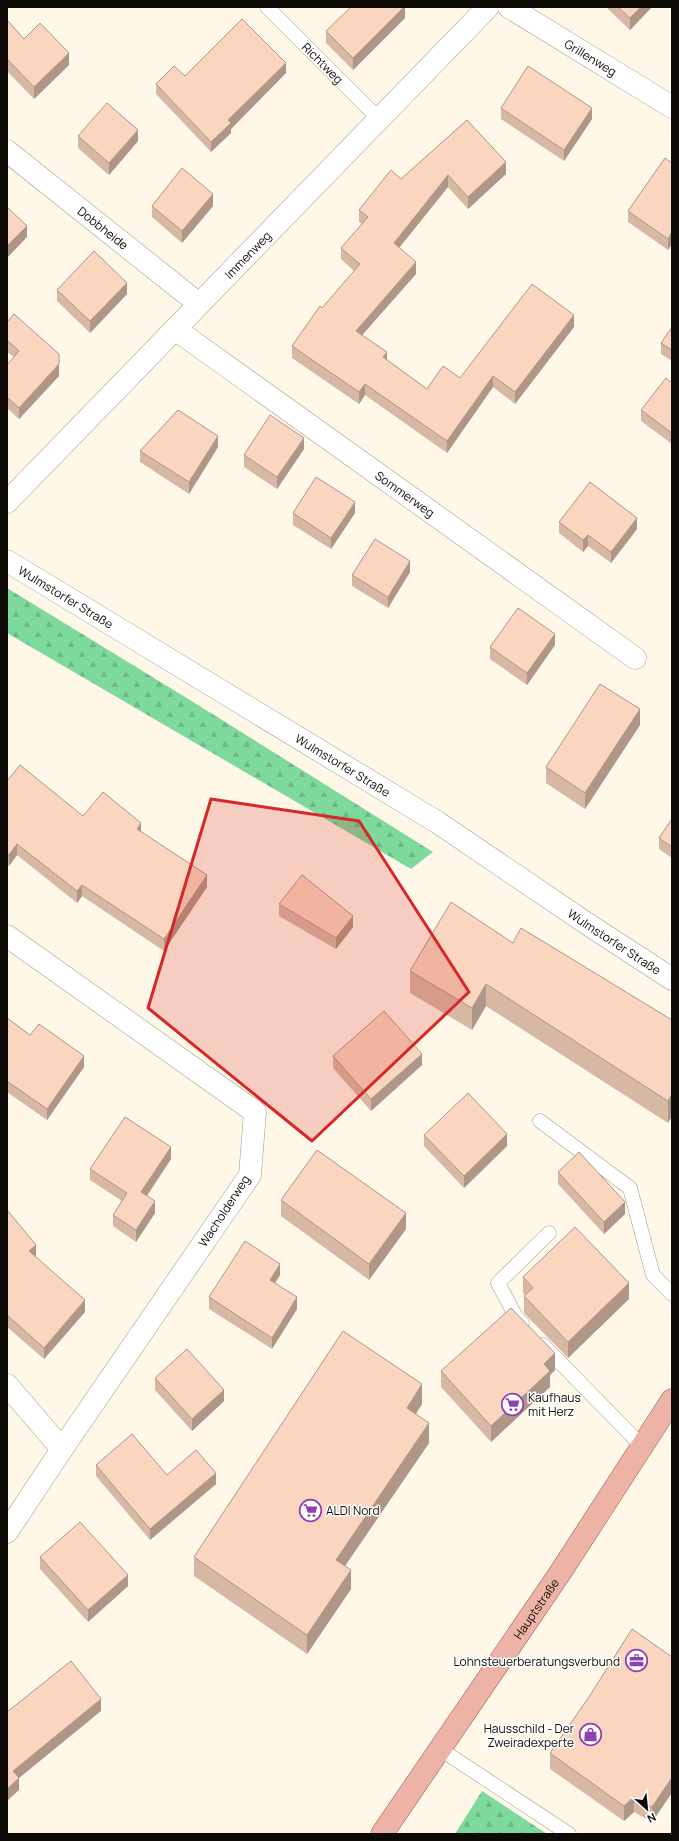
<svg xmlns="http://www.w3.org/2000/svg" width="679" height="1841" viewBox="0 0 679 1841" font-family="Manrope,sans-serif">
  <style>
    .forest { fill: url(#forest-firs) }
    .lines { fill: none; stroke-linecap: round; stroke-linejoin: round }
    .service-casing { stroke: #a49b89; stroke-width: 15 }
    .minor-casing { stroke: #a49b89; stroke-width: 23 }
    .secondary-casing { stroke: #a49b89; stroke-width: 23 }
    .primary-casing { stroke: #975847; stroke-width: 23 }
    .service { stroke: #fff; stroke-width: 14 }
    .minor { stroke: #fff; stroke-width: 22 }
    .secondary { stroke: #fff; stroke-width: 22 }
    .primary { stroke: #edb3a6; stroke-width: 22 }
    .wall { fill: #d7b8a5 }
    .shaded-wall { fill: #af9686 }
    .building { fill: #fad6c0; stroke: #af9686 }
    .marked { fill: #d62828; fill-opacity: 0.2; stroke: #d62828; stroke-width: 3; stroke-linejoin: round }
    .labels { text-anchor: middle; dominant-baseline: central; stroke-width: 3; stroke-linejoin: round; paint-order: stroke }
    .street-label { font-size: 12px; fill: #0e0b06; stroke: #fff }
    .poi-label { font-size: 12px; fill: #0e0b06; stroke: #fff; text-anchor: start }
  </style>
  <defs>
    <pattern id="forest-firs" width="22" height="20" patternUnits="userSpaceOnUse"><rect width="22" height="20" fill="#7ed99d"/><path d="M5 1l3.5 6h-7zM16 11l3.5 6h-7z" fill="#6cb986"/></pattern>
  </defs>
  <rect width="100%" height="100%" fill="#fff7e8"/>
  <g class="forest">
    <path d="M7,588l183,112 243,152 -22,17 -404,-236z"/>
    <path d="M482,1791l65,43h-92z"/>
  </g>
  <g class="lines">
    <defs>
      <g id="service">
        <path id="s1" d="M267,7l112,112"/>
        <path d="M540,1121l90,67 23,87 19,19"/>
        <path d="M522,1323l-6,-6 -18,-34 51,-50"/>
        <path d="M543,1345l99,101"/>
        <path d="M440,1749l129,85"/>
      </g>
      <g id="minor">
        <path id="s2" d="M509,7l163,100"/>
        <path id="s3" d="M7,151l192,153"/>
        <path id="s4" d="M175,329l460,329"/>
        <path id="s5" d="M7,502l481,-495"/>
        <path d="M7,936l248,176 -5,63 -188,274 -55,83"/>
        <path d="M7,1385l55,64"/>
      </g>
      <g id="secondary">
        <path id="s6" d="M7,561l430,261 152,103 83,54"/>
      </g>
      <g id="primary">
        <path id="s7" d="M382,1834l178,-261 112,-173"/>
      </g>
    </defs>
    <use href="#service" class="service-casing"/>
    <use href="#minor" class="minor-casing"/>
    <use href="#secondary" class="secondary-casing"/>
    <use href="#primary" class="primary-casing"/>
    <use href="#service" class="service"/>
    <use href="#minor" class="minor"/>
    <use href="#secondary" class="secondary"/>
    <use href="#primary" class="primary"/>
  </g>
  <g class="wall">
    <path d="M405,7v11l-52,52 -27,-27v-12z"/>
    <path d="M606,7h46l-22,23z"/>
    <path d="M7,20l17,19 45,26 -35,34 -27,-28z"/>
    <path d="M286,73l-55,56v4l-20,19 -55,-58v-10l29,-8z"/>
    <path d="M501,108l91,11 -28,42 -63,-42z"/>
    <path d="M467,120l39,54 -38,35 -20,-22 -49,61 17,26 -54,61 25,25 40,29 33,-11 114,-51 -59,77 -22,-17 -46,66 -82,-58 -6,9 -67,-46v-12l30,-38 32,-37 -13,-12v-11l21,-24 -3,-2v-12l42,-31z"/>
    <path d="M78,136l60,5 -29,34 -31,-27z"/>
    <path d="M672,163v81l-4,6 -40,-28v-11z"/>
    <path d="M152,206h61l-31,37 -30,-26z"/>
    <path d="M57,290l70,4 -37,39 -33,-32z"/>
    <path d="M7,322l52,54 -40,43 -12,-11v-43l7,-8 -7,-5z"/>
    <path d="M672,327v34l-11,-7v-11z"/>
    <path d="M672,383v61l-31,-23v-11z"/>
    <path d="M218,447l-29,47 -49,-32v-11z"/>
    <path d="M304,449l-27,40 -33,-22v-12z"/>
    <path d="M293,513h62l-24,36 -38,-24z"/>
    <path d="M559,522l78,7 -26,34 -23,-17 -5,6 -24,-19z"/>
    <path d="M410,572l-22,36 -36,-22v-11z"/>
    <path d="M555,645l-28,40 -37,-26v-12z"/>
    <path d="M640,725l-55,84 -39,-26v-16z"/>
    <path d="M7,781l76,35 58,16 66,55 -43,64 -82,-55 -5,7 -60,-48 -8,11 -2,-1z"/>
    <path d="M672,819v39l-13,-9v-11z"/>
    <path d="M279,904l74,23 -17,22 -57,-33z"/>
    <path d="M513,943l159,77v96l-4,7 -182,-117 -14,24 -62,-37v-22z"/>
    <path d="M7,1018l23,17 54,32 -37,53 -40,-28z"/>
    <path d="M333,1056l89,9 -51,46 -38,-43z"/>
    <path d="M424,1135l83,11 -43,42 -40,-42z"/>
    <path d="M171,1159l-24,37 8,17 -19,29 -23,-16v-11l9,-14 -32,-21v-11z"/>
    <path d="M558,1172l67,42 -21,20 -46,-50z"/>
    <path d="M281,1200l125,29 -37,51 -88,-64z"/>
    <path d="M7,1210l29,46v1l49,55 -41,47 -37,-32z"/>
    <path d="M280,1275l-5,8 22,26 -25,40 -63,-40v-12z"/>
    <path d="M523,1277l106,22 -61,59 -44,-45v-17l1,-1 -2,-2z"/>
    <path d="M555,1370l-5,5v12l-59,55 -50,-55v-16z"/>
    <path d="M155,1378l69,23 -32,30 -37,-41z"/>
    <path d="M422,1404l-6,10 13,29 -84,123 6,23 -44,65 -113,-78v-19z"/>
    <path d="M96,1465l71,10 49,9 -66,56 -54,-64z"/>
    <path d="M40,1557l88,29 -40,36 -48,-53z"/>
    <path d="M672,1657v137h-1l-19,28 -18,-10 -10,9 -74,-52v-16z"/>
  </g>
  <g class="shaded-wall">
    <path d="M404,7h1v11l-52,52v-12z"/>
    <path d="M641,7h11l-22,23v-12z"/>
    <path d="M69,53v12l-35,34v-12z"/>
    <path d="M286,63v10l-55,56v4l-20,19v-10l17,-22z"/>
    <path d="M592,108v11l-28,42v-11z"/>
    <path d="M138,130v11l-29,34v-12z"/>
    <path d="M506,162v12l-38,35v-12z"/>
    <path d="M448,175v12l-54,67v-11z"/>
    <path d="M213,194v12l-31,37v-12z"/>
    <path d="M27,226v11l-20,21v-12z"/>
    <path d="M672,232v12l-4,6v-11z"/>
    <path d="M416,262v12l-60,68v-11z"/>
    <path d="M127,283v11l-37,39v-12z"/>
    <path d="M574,315v12l-59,77v-12z"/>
    <path d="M387,352v12l-4,-7z"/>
    <path d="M59,364v12l-40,43v-11z"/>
    <path d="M493,376v11l-46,66v-12z"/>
    <path d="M365,384v11l-6,9v-12z"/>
    <path d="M218,436v11l-29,47v-12z"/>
    <path d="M304,438v11l-27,40v-12z"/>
    <path d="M355,502v11l-24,36v-11z"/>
    <path d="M637,518v11l-26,34v-11z"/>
    <path d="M588,535v11l-5,6v-12z"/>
    <path d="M410,561v11l-22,36v-11z"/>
    <path d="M555,634v11l-28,40v-12z"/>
    <path d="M640,709v16l-55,84v-16z"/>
    <path d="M141,823v12l-4,-6z"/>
    <path d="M17,844v11l-8,11v-11z"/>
    <path d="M207,875v12l-43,64v-12z"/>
    <path d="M82,885v11l-5,7v-12z"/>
    <path d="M353,916v11l-17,22v-11z"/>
    <path d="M486,984v22l-14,24v-22z"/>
    <path d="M422,1054v11l-51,46v-12z"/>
    <path d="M84,1056v11l-37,53v-11z"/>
    <path d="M672,1094v22l-4,7v-22z"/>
    <path d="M507,1134v12l-43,42v-12z"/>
    <path d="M171,1147v12l-30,45v-12z"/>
    <path d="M155,1201v12l-19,29v-12z"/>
    <path d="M625,1202v12l-21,20v-12z"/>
    <path d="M406,1213v16l-37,51v-16z"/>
    <path d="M36,1245v11l-7,7v-12z"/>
    <path d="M280,1264v11l-10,16v-11z"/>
    <path d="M629,1283v16l-61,59v-16z"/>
    <path d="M297,1297v12l-25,40v-11z"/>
    <path d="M85,1300v12l-41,47v-11z"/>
    <path d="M555,1353v17l-5,5v12l-59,55v-16l53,-62z"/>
    <path d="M422,1384v20l-15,23v-19z"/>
    <path d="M224,1390v11l-32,30v-12z"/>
    <path d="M429,1423v20l-93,136v-19z"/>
    <path d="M216,1473v11l-66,56v-11z"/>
    <path d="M351,1570v19l-44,65v-19z"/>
    <path d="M128,1575v11l-40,36v-12z"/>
    <path d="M101,1699v12l-88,72v-12z"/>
    <path d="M19,1778v12l-12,11v-12z"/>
    <path d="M671,1779v15l-19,28v-15z"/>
    <path d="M634,1797v15l-10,9v-15z"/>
  </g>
  <g class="building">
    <path d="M351,7h53l-51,51 -27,-27z"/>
    <path d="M618,7h23l-11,11z"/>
    <path d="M242,19l44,44 -58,57 3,3 -20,19 -55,-58 18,-18 11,10z"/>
    <path d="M7,20l17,19 16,-16 29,30 -35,34 -27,-28z"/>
    <path d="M528,66l64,42 -28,42 -63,-42z"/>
    <path d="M107,103l31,27 -29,33 -31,-27z"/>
    <path d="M467,120l39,42 -38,35 -20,-22 -54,68 22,19 -60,69 31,21 -4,5 44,32 16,-23 17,12 72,-94 42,31 -59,77 -22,-16 -46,65 -82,-57 -6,8 -67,-46 28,-40 2,2 38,-44 -19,-16 27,-31 -9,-7 32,-40 10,9z"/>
    <path d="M665,158l7,5v69l-4,7 -40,-28z"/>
    <path d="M182,168l31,26 -31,37 -30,-25z"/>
    <path d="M7,207l20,19 -20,20z"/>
    <path d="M94,251l33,32 -37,38 -33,-31z"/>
    <path d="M14,314l45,40v10l-40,44 -12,-11v-32l12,-14 -12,-11v-18z"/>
    <path d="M672,327v23l-11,-7z"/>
    <path d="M666,378l6,5v50l-31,-23z"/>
    <path d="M178,410l40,26 -29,46 -49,-31z"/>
    <path d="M270,415l34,23 -27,39 -33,-22z"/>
    <path d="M316,477l39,25 -24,36 -38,-25z"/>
    <path d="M590,482l47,36 -26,34 -23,-17 -5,5 -24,-18z"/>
    <path d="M375,539l35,22 -22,36 -36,-22z"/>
    <path d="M518,608l37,26 -28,39 -37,-26z"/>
    <path d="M600,684l40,25 -55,84 -39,-26z"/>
    <path d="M20,765l63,51 20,-24 38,31 -4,6 70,46 -43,64 -82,-54 -5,6 -60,-47 -8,11 -2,-2v-72z"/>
    <path d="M672,819v28l-13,-9z"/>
    <path d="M302,875l51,41 -17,22 -57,-34z"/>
    <path d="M451,902l62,41 8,-15 151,92v74l-4,7 -182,-117 -14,24 -62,-37z"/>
    <path d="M384,1011l38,43 -51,45 -38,-43z"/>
    <path d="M7,1018l23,17 9,-11 45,32 -37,53 -40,-28z"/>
    <path d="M468,1093l39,41 -43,42 -40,-41z"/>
    <path d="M125,1117l46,30 -30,45 14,9 -19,29 -23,-15 14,-22 -37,-24z"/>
    <path d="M317,1150l89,63 -37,51 -88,-64z"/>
    <path d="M579,1152l46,50 -21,20 -46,-50z"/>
    <path d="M7,1210l29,35 -7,6 56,49 -41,48 -37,-33z"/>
    <path d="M575,1227l54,56 -61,59 -44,-46 9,-8 -10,-11z"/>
    <path d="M245,1241l35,23 -10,16 27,17 -25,41 -63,-41z"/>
    <path d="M511,1308l44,45 -11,11 6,7 -59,55 -50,-55z"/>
    <path d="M343,1331l79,53 -15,24 22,15 -93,137 15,10 -44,65 -113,-78z"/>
    <path d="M187,1349l37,41 -32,29 -37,-41z"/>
    <path d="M132,1434l35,41 29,-25 20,23 -66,56 -54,-64z"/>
    <path d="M80,1522l48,53 -40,35 -48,-53z"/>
    <path d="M632,1629l40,28v122h-1l-19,28 -18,-10 -10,9 -74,-53 39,-56z"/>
    <path d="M71,1661l30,38 -88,72 6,7 -12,11v-77z"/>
  </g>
  <path class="marked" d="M211,799l148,22 110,171 -157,149 -164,-133z"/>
  <defs>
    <symbol id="supermarket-ring" viewBox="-11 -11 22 22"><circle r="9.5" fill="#fff" stroke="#8d40b1" stroke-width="1.5"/><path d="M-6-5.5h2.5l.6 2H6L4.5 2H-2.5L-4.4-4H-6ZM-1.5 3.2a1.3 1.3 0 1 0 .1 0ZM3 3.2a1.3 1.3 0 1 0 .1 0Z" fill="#8d40b1"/></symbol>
    <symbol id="office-ring" viewBox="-11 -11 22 22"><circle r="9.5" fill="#fff" stroke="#8d40b1" stroke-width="1.5"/><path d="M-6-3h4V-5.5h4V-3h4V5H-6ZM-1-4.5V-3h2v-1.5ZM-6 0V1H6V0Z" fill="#8d40b1"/></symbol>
    <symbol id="shop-ring" viewBox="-11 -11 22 22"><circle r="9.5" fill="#fff" stroke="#8d40b1" stroke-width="1.5"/><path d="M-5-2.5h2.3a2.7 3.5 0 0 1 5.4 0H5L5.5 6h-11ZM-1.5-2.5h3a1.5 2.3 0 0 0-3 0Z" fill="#8d40b1"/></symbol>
  </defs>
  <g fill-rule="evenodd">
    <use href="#supermarket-ring" x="500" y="1392" width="25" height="25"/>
    <use href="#supermarket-ring" x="298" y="1498" width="25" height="25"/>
    <use href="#office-ring" x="624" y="1648" width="25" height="25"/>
    <use href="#shop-ring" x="578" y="1722" width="25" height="25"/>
  </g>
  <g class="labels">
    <g class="street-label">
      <text stroke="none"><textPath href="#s2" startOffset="96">Grillenweg</textPath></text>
      <text stroke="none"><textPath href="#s1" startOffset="79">Richtweg</textPath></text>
      <text stroke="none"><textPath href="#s3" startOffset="123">Dobbheide</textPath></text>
      <text stroke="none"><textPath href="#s5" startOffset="345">Immenweg</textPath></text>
      <text stroke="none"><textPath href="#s4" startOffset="283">Sommerweg</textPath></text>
      <text stroke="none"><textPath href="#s6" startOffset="69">Wulmstorfer Straße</textPath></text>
      <text stroke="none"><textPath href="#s6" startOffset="393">Wulmstorfer Straße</textPath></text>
      <text stroke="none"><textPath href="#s6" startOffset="717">Wulmstorfer Straße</textPath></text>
      <text transform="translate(224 1211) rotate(-57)">Wacholderweg</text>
      <text stroke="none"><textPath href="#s7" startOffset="273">Hauptstraße</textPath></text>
    </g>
    <g class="poi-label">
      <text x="528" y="1397">Kaufhaus<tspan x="528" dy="14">mit Herz</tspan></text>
      <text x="326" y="1510">ALDI Nord</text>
      <text x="620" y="1661" text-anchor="end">Lohnsteuerberatungsverbund</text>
      <text x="574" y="1728" text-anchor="end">Hausschild - Der<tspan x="574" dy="14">Zweiradexperte</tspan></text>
    </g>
  </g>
  <rect width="679" height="1841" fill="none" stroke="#0e0b06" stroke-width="16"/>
  <g transform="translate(647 1809) rotate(153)" stroke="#ffffff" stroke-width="3" paint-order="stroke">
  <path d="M0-3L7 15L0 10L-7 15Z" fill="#0e0b06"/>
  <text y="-6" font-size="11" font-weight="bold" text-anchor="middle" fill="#0e0b06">N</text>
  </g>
</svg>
